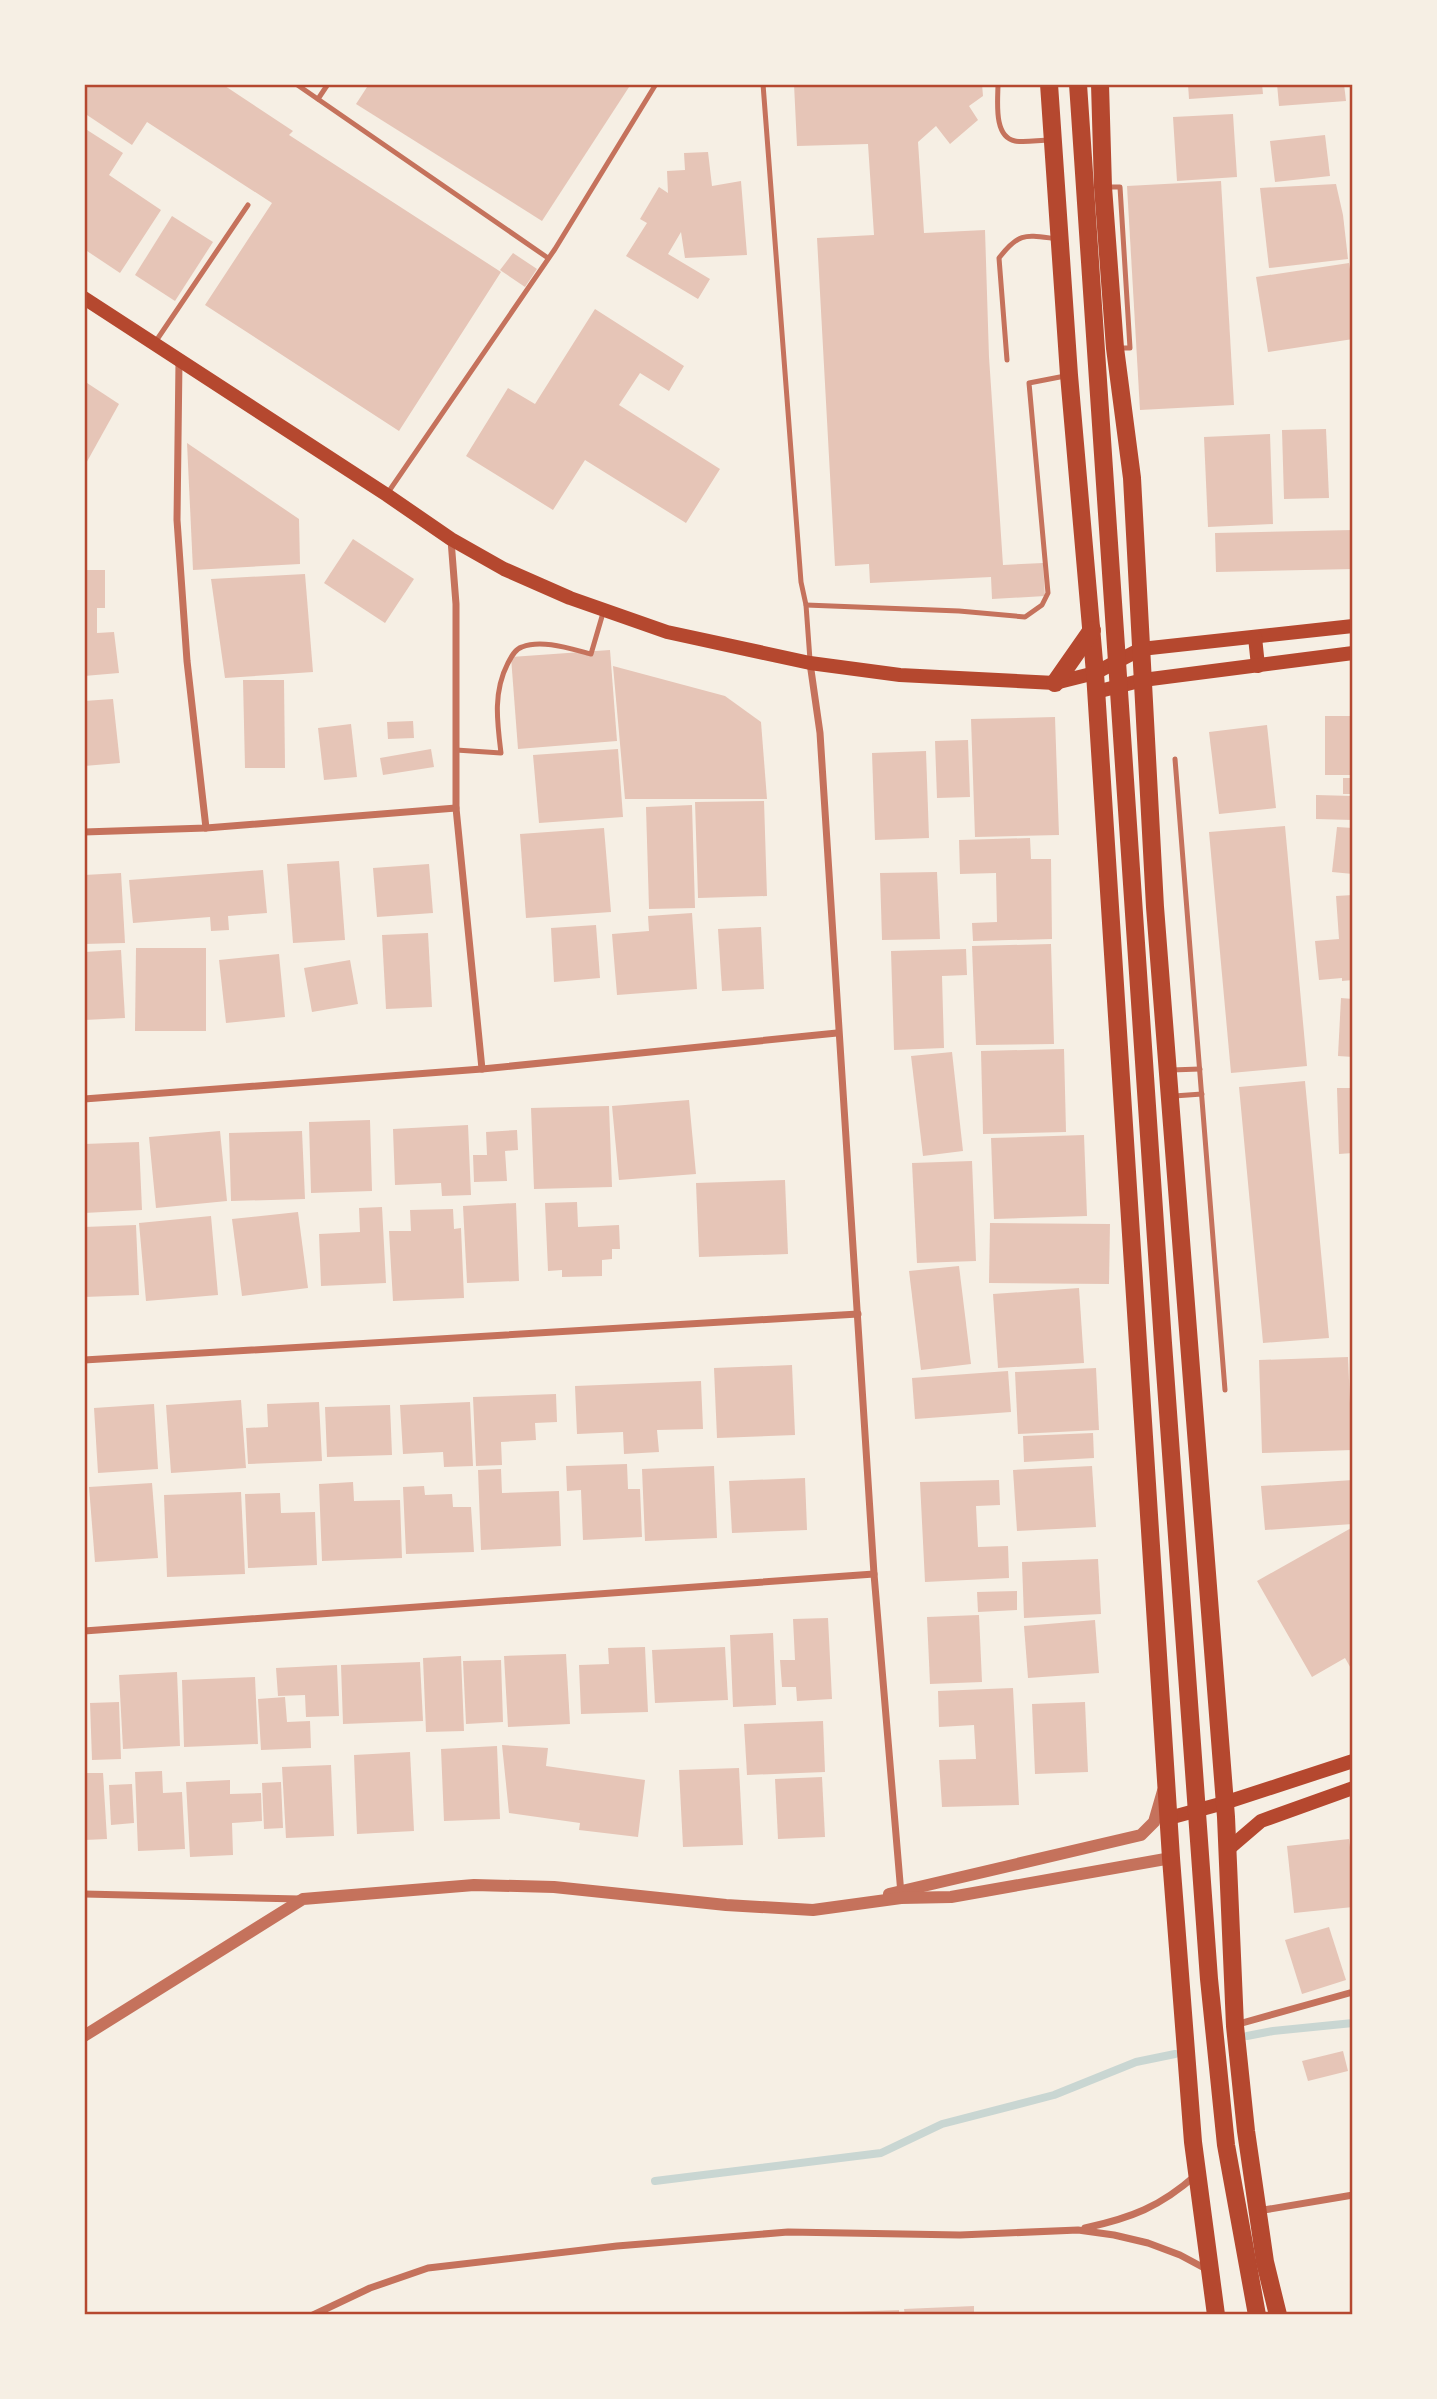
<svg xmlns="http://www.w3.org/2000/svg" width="1437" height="2399" viewBox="0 0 1437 2399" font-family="'Roboto Condensed',sans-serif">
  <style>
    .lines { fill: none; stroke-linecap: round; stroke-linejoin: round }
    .stream { stroke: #c9d6d2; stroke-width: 8 }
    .building { fill: #e6c5b7 }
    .service { stroke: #c5725c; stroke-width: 5 }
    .minor { stroke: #c5725c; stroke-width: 7 }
    .tertiary { stroke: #c5725c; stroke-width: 12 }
    .secondary { stroke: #b5482f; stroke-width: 14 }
    .primary { stroke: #b5482f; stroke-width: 18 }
    .neatline { fill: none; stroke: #b5482f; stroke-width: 2.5 }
  </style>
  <rect width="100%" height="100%" fill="#f6efe4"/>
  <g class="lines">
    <g class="stream">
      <path d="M1247,2036l26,-5 80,-8"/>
      <path d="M655,2181l226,-28 61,-29 112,-29 82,-33 39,-8"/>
    </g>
  </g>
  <g class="building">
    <path d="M84,84h138l71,47 -4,4 212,137 -102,159 -194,-126 67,-102 -125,-81 -15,23 -48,-32z"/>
    <path d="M369,84h262l-89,137 -186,-117z"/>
    <path d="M794,84h188l1,12 -14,10 9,14 -28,24 -14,-18 -18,16 6,91 61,-3 4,127 14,208 40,-2 2,33 -53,3 -1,-22 -121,6 -1,-19 -34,2 -18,-328 57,-3 -6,-91 -71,2z"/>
    <path d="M1188,84h74l1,10 -74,5z"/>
    <path d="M1277,84h67l2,17 -67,5z"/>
    <path d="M1233,114l4,63 -60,4 -4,-64z"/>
    <path d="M84,128l39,25 -14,22 52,35 -41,63 -36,-24z"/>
    <path d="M1325,135l5,41 -55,6 -5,-41z"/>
    <path d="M708,152l4,34 29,-5 6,74 -62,3 -4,-26 -13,22 42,25 -12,20 -72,-43 21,-33 -7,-4 19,-32 9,6 -1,-22 18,-1 -1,-17z"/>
    <path d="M1221,181l13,224 -94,5 -13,-224z"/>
    <path d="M1336,184l7,31 5,44 -79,9 -9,-80z"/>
    <path d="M172,216l41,26 -38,59 -40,-26z"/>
    <path d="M513,253l24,16 -12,18 -25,-17z"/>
    <path d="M1349,263l4,25v51l-85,13 -12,-75z"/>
    <path d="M595,309l89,57 -15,25 -29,-18 -21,32 101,64 -34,54 -101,-63 -32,50 -87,-54 42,-68 27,16z"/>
    <path d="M84,381l35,23 -35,63z"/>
    <path d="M1326,429l3,69 -45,1 -2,-69z"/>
    <path d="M1270,434l3,90 -65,3 -4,-90z"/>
    <path d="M187,443l112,76 1,45 -107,6z"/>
    <path d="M1353,530v39l-137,3 -1,-39z"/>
    <path d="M353,539l61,40 -29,44 -61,-40z"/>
    <path d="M84,570h21v38h-8v25l17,-1 5,41 -35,3z"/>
    <path d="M305,574l8,98 -88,6 -14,-99z"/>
    <path d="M610,650l7,91 -99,8 -7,-92z"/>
    <path d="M613,666l112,30 36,26 6,77h-142z"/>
    <path d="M243,680h41l1,88h-40z"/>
    <path d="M113,699l7,64 -36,3v-65z"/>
    <rect x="1325" y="716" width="28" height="59"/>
    <path d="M1055,717l4,118 -84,2 -4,-118z"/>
    <path d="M413,721l1,17 -26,1 -1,-17z"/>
    <path d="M351,724l6,53 -33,3 -6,-52z"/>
    <path d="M1267,725l9,83 -57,6 -10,-82z"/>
    <path d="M968,740l2,57 -33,1 -2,-57z"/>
    <path d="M431,749l3,18 -51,8 -3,-17z"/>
    <path d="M618,749l5,68 -84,6 -6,-68z"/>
    <path d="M926,751l3,87 -54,2 -3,-87z"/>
    <rect x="1343" y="778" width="10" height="16"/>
    <path d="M1316,795l37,1v24l-37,-1z"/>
    <path d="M764,801l3,95 -69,2 -3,-96z"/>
    <path d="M692,805l3,103 -46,1 -3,-102z"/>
    <path d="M1285,826l22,240 -76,7 -22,-241z"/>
    <path d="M1337,827l16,1v46l-21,-2z"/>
    <path d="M604,828l7,84 -85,6 -6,-84z"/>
    <path d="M1030,838l1,21h20l1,80 -79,2 -1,-18 25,-1 -1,-49 -36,1 -1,-34z"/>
    <path d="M339,861l6,79 -52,3 -6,-79z"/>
    <path d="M429,864l4,49 -56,4 -4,-49z"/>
    <path d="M263,870l4,43 -39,3 1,14 -18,1 -1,-14 -77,6 -4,-43z"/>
    <path d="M937,872l3,67 -58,1 -2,-67z"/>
    <path d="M121,873l4,70 -41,1v-69z"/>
    <path d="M1353,895v85l-11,1v-3l-23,2 -4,-39 24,-2 -3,-43z"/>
    <path d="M692,913l5,76 -80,6 -5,-61 37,-3 -1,-15z"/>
    <path d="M596,925l4,53 -46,4 -3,-54z"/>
    <path d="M761,927l3,62 -42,2 -4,-62z"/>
    <path d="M428,933l4,74 -46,2 -4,-74z"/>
    <path d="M1051,944l3,100 -78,1 -4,-99z"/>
    <path d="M136,948h70v83h-71z"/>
    <path d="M966,949l1,26 -25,1 2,72 -50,2 -3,-99z"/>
    <path d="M121,950l4,68 -41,2v-68z"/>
    <path d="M279,954l6,63 -59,6 -7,-63z"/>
    <path d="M350,960l8,44 -46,8 -8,-44z"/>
    <path d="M1341,998l12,1v58l-15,-1z"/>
    <path d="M1064,1049l2,83 -83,2 -2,-83z"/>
    <path d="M952,1052l11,99 -40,5 -12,-100z"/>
    <path d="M1305,1081l24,257 -66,5 -24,-256z"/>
    <path d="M1337,1088h16v65l-14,1z"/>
    <path d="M689,1100l7,74 -77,6 -7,-74z"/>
    <path d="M609,1106l3,81 -78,2 -3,-81z"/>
    <path d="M370,1120l2,71 -61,2 -2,-71z"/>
    <path d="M468,1125l3,70 -29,1 -1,-13 -46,2 -2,-56z"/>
    <path d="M517,1130l1,20 -13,1 2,30 -33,1 -1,-27h14l-1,-23z"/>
    <path d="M220,1131l7,70 -71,7 -7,-71z"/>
    <path d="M302,1131l3,68 -74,2 -2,-68z"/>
    <path d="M1084,1135l3,81 -93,3 -3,-81z"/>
    <path d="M139,1142l3,68 -58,3v-69z"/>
    <path d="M972,1161l4,100 -59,2 -5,-100z"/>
    <path d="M785,1180l3,74 -89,3 -3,-74z"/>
    <path d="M577,1202l1,25 41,-2 1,24h-8v10l-10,1v16l-40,1v-7l-14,1 -3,-68z"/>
    <path d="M516,1203l3,78 -52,2 -4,-77z"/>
    <path d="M382,1207l4,76 -65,3 -2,-52 41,-2 -1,-24z"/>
    <path d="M453,1209l1,20 7,-1 3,70 -71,3 -4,-70h22l-1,-21z"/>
    <path d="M298,1212l10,76 -66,8 -10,-77z"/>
    <path d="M211,1216l7,79 -72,6 -7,-78z"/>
    <path d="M990,1223l120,1 -1,60 -120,-1z"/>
    <path d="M136,1225l3,70 -55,2v-70z"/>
    <path d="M959,1266l12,98 -50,6 -12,-99z"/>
    <path d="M1079,1288l5,75 -86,5 -5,-74z"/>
    <path d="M1348,1357l4,93 -90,3 -3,-93z"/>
    <path d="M792,1365l3,70 -78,3 -3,-70z"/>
    <path d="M1096,1368l3,62 -81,4 -3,-62z"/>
    <path d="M1008,1371l3,41 -96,7 -3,-41z"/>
    <path d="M701,1381l2,48 -46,1 2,22 -35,2 -1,-22 -46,2 -2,-48z"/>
    <path d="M556,1394l1,28 -22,1 1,17 -35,2 1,23 -26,1 -3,-69z"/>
    <path d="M241,1400l5,68 -75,5 -5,-68z"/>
    <path d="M319,1402l3,59 -74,3 -2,-36 22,-1 -1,-23z"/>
    <path d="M470,1402l3,64 -29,1 -1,-15 -40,2 -3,-49z"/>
    <path d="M154,1404l4,65 -60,4 -4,-65z"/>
    <path d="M390,1405l2,50 -65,2 -2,-50z"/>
    <path d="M1093,1433l1,25 -70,4 -1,-26z"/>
    <path d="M627,1464l1,25h12l2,48 -59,3 -2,-50 -14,1 -1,-25z"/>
    <path d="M714,1466l3,72 -72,3 -3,-72z"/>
    <path d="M1092,1466l4,61 -79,4 -4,-61z"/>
    <path d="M501,1469l1,24 57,-2 2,55 -80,4 -3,-80z"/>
    <path d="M805,1478l2,52 -75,3 -3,-52z"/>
    <path d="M999,1480l1,25 -24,1 2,41 30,-1 1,32 -84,4 -5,-100z"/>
    <path d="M1353,1480v44l-88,6 -4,-44z"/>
    <path d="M353,1482l1,19 46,-1 2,58 -80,3 -3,-77z"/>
    <path d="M152,1483l6,75 -63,4 -6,-75z"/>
    <path d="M424,1486l1,9 27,-1 1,13h18l3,45 -68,2 -3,-67z"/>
    <path d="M241,1492l4,82 -78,3 -3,-82z"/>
    <path d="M280,1493l1,20 34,-1 2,53 -69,3 -3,-74z"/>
    <path d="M1353,1527v145l-8,-14 -33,19 -55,-96z"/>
    <path d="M1098,1559l3,55 -77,4 -2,-56z"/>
    <path d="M1017,1591v19l-39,2 -1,-20z"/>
    <path d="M979,1615l3,67 -52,2 -3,-67z"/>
    <path d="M828,1618l4,81 -35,2 -1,-14h-14l-2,-27h15l-2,-41z"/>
    <path d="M1095,1620l4,53 -71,5 -4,-52z"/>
    <path d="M773,1633l3,72 -43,2 -3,-72z"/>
    <path d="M645,1647l3,65 -67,2 -2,-49 30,-1 -1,-16z"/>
    <path d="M725,1647l3,53 -73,3 -3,-53z"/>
    <path d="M566,1654l4,70 -62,3 -4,-71z"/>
    <path d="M461,1656l3,75 -38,1 -3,-74z"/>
    <path d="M501,1660l2,62 -37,2 -3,-63z"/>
    <path d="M420,1662l3,59 -80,3 -2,-59z"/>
    <path d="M337,1665l2,51 -33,1 -1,-22 -27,1 -2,-28z"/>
    <path d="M177,1672l3,74 -57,3 -4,-74z"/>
    <path d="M255,1677l3,67 -74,3 -2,-67z"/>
    <path d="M1013,1688l6,117 -77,2 -3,-47 37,-1 -2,-34 -35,2 -1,-36z"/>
    <path d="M285,1697l2,25 23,-1 1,27 -50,2 -3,-51z"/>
    <path d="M119,1702l2,57 -29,1 -2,-57z"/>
    <path d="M1085,1702l3,70 -53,2 -3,-70z"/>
    <path d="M823,1721l2,51 -78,3 -3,-51z"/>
    <path d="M502,1745l46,3 -2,18 99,14 -7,57 -59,-7 1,-7 -71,-10z"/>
    <path d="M497,1746l3,73 -56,2 -3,-72z"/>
    <path d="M410,1752l4,79 -57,3 -3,-79z"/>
    <path d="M331,1765l3,71 -48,2 -4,-71z"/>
    <path d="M739,1768l4,77 -60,2 -4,-77z"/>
    <path d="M162,1771l1,22 19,-1 3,57 -47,2 -3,-79z"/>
    <path d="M84,1773h19l4,66 -23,1z"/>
    <path d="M822,1777l3,60 -47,2 -3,-60z"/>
    <path d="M230,1780v14l31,-1 1,28 -30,2 1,32 -43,2 -4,-75z"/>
    <path d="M281,1782l2,46 -19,1 -2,-46z"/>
    <path d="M132,1784l2,39 -23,2 -2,-40z"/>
    <path d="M1349,1839l4,35v33l-59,6 -7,-67z"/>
    <path d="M1329,1927l17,53 -44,14 -17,-54z"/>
    <path d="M1343,2051l5,20 -40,10 -6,-20z"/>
    <path d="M974,2306v9h-69l-1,-6z"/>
    <path d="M899,2310v5h-57v-3z"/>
  </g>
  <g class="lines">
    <g class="service">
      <path d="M296,84l252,174"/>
      <path d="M763,84l38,498 5,23 4,55"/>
      <path d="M998,84c0,16 -5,53 17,57 10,2 24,-1 35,-1"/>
      <path d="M318,99l10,-15"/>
      <path d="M1106,187h14l10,161h-11"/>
      <path d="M156,341l92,-136"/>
      <path d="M1007,360l-8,-102c21,-27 27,-23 59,-19"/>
      <path d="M387,494l168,-245 101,-165"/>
      <path d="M806,605l153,6 66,6 17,-12 6,-12 -19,-210 36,-7"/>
      <path d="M456,750l45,3c-4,-32 -8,-61 7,-90 3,-6 7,-14 14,-16 20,-8 49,2 69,7l12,-41"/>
      <path d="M1175,759l50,631"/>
      <path d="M1171,1070l29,-1"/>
      <path d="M1174,1096l28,-2"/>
    </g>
    <g class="minor">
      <path d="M179,361l-2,159 10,141 19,167"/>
      <path d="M451,540l5,64v204l26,261"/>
      <path d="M810,663l10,70 54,841 27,320"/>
      <path d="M84,832l122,-4 250,-20"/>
      <path d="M84,1099l398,-30 355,-36"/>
      <path d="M84,1360l774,-46"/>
      <path d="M84,1631l790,-57"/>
      <path d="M84,1894l216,5"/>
      <path d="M1235,2025l118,-33"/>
      <path d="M1258,2211l95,-16"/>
      <path d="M1085,2228c46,-10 75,-21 111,-53"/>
      <path d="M313,2315l57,-27 58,-20 189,-22 171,-14 172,3 118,-5 36,5 34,8 32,12 28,15"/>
    </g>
    <g class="tertiary">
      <path d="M889,1894l252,-59 13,-13 9,-31"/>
      <path d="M84,2036l219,-137 171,-14 80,2 172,18 87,5 88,-12 50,-1 220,-39"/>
    </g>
    <g class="secondary">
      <path d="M84,298l303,197 64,44 53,30 66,29 97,34 143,31 90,12 155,8 40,-10 46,-24 212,-23"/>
      <path d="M1255,637l3,29"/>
      <path d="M1096,692l47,-12 210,-27"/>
      <path d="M1169,1818l55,-15 129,-42"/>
      <path d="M1226,1851l35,-30 92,-33"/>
    </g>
    <g class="primary">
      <path d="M1049,84l20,291 26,298 76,1185 22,284 23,173"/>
      <path d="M1078,84l85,1259 46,636 17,166 31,170"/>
      <path d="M1100,84l3,103 12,161 17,130 23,429 71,910 9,209 11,105 19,131 13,53"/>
      <path d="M1055,683l37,-53"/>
    </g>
  </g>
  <rect width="1437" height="2399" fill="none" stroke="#f6efe4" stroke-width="172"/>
  <rect x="86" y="86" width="1265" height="2227" class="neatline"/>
</svg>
